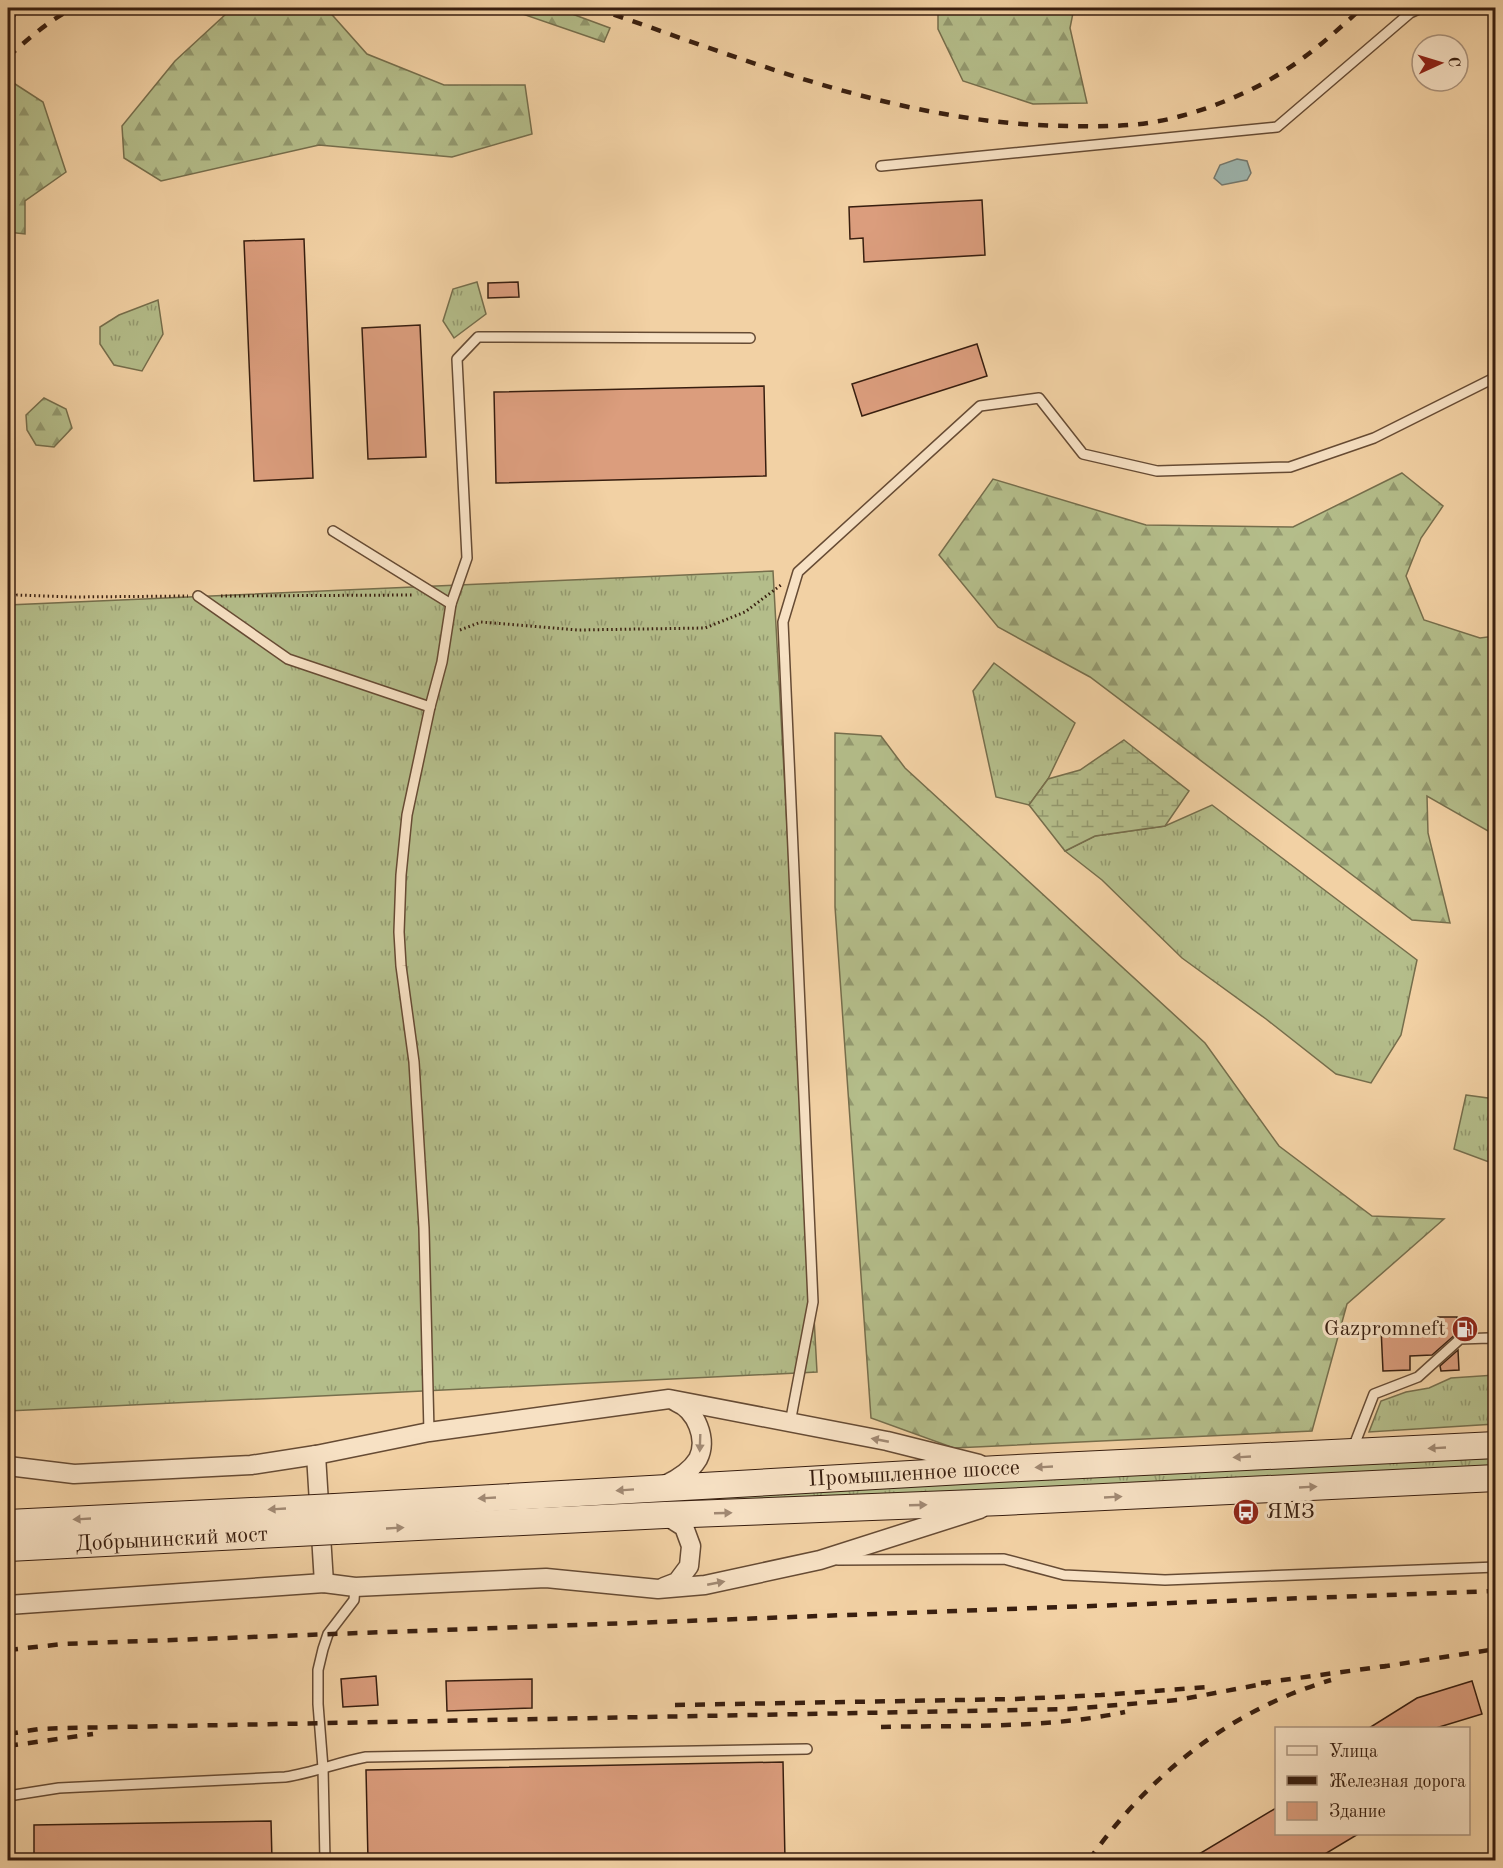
<svg xmlns="http://www.w3.org/2000/svg" width="1503" height="1868" viewBox="0 0 1503 1868" font-family="'Old Standard TT',serif">
  <style>
    .grass { fill: url(#grass-tufts); stroke: #766e4c; stroke-width: 1.5 }
    .forest { fill: url(#forest-firs); stroke: #766e4c; stroke-width: 1.5 }
    .wetland { fill: url(#wetland-marsh); stroke: #766e4c; stroke-width: 1.5 }
    .water { fill: #9db5ae; stroke: #75796e; stroke-width: 1.5 }
    .building { fill: #db9d7d; stroke: #381e0f; stroke-width: 1.5 }
    .lines { fill: none; stroke-linecap: round; stroke-linejoin: round }
    .lane-casing { stroke: #664b34; stroke-width: 12 }
    .street-casing { stroke: #664b34; stroke-width: 21 }
    .secondary-casing { stroke: #381e0f; stroke-width: 28 }
    .path { stroke: #381e0f; stroke-width: 3; stroke-dasharray: 1.5 3; stroke-linecap: butt }
    .lane { stroke: #f7e1c4; stroke-width: 9 }
    .street { stroke: #f7e1c4; stroke-width: 18 }
    .secondary { stroke: #f7e1c4; stroke-width: 26 }
    .rail { stroke: #381e0f; stroke-width: 4.5; stroke-dasharray: 10 10; stroke-linecap: butt }
    .secondary-bridge-casing { stroke: #381e0f; stroke-width: 28; stroke-linecap: butt }
    .secondary-bridge { stroke: #f7e1c4; stroke-width: 26 }
    .oneway { fill: #a18973 }
    .labels { text-anchor: middle; dominant-baseline: central; stroke-width: 6; stroke-linejoin: round; paint-order: stroke }
    .poi-label { font-size: 22px; fill: #381e0f; stroke: #f7e1c4; text-anchor: end }
    .street-label { font-size: 22px; fill: #381e0f; stroke: #f7e1c4 }
  </style>
  <defs>
    <pattern id="grass-tufts" width="24" height="20" patternUnits="userSpaceOnUse" patternTransform="scale(1.5)"><rect width="24" height="20" fill="#b4bd8a"/><path d="M3 7l-1-3M5 7V3M7 7l1-3M15 17l-1-3M17 17v-4M19 17l1-3" fill="none" stroke="#93996f"/></pattern>
    <pattern id="forest-firs" width="22" height="20" patternUnits="userSpaceOnUse" patternTransform="scale(1.5)"><rect width="22" height="20" fill="#b4bd8a"/><path d="M5 1l3.5 6h-7zM16 11l3.5 6h-7z" fill="#93996f"/></pattern>
    <pattern id="wetland-marsh" width="20" height="14" patternUnits="userSpaceOnUse" patternTransform="scale(1.5)"><rect width="20" height="14" fill="#b4bd8a"/><path d="M1 5h8M5 5V1M11 12h8M15 12V8" fill="none" stroke="#93996f"/></pattern>
  </defs>
  <rect width="100%" height="100%" fill="#f2d1a4"/>
  <filter id="stains"><feTurbulence type="fractalNoise" baseFrequency=".00333" numOctaves="4"/><feColorMatrix values="0 0 0 0 .2 0 0 0 0 .09 0 0 0 0 .02 0 0 0 .5 -.17"/></filter>
  <radialGradient id="worn" r=".72"><stop offset=".6" stop-color="#630" stop-opacity="0"/><stop offset="1" stop-color="#630" stop-opacity=".3"/></radialGradient>
  <g class="grass">
    <path d="M477,282l9,32 -32,24 -11,-17 10,-32z"/>
    <path d="M158,300l5,34 -21,37 -28,-6 -14,-21v-17l19,-12z"/>
    <path d="M773,571l44,801 -809,39v-806z"/>
    <path d="M994,663l81,60 -27,56 -19,26 -33,-8 -23,-106z"/>
    <path d="M1212,805l205,155 -16,75 -30,48 -35,-9 -70,-55 -84,-61 -80,-78 -37,-29 30,-15 70,-10z"/>
    <path d="M1466,1095l29,4v62l-6,1 -35,-13z"/>
    <path d="M1495,1375v49l-126,8 12,-31 25,-9 23,-4 22,-10z"/>
    <path d="M1495,1458v9l-424,22 -411,14 -8,-1 93,-10z"/>
  </g>
  <g class="forest">
    <path d="M268,8h58l41,46 77,31h81l7,49 -80,23 -133,-12 -158,36 -37,-23 -2,-32 53,-65 51,-47z"/>
    <path d="M505,8h51l54,20 -6,14z"/>
    <path d="M938,8h136l-4,20 17,75 -54,1 -70,-23 -25,-52z"/>
    <path d="M12,82l31,20 23,70 -41,29v33l-17,-2v-143z"/>
    <path d="M44,398l22,11 6,19 -18,19 -18,-2 -9,-15 -1,-15z"/>
    <path d="M1402,473l41,33 -22,32 -15,38 18,44 56,18 15,-2v202l-5,-6 -63,-36 1,37 22,90 -38,-3 -322,-243 -92,-50 -59,-72 54,-76 153,46 147,2z"/>
    <path d="M835,733l46,3 24,32 300,275 74,103 93,70 72,3 -97,85 -35,127 -358,17 -83,-30 -36,-511z"/>
  </g>
  <path class="wetland" d="M1124,740l65,51 -24,35 -70,10 -30,15 -36,-46 19,-26 32,-9z"/>
  <path class="water" d="M1237,159l10,2 4,12 -4,7 -25,5 -8,-7 6,-13z"/>
  <g class="building">
    <path d="M982,200l3,55 -121,7 -1,-24 -13,1 -1,-32z"/>
    <path d="M304,239l9,239 -59,3 -10,-240z"/>
    <path d="M518,282l1,15 -31,1v-15z"/>
    <path d="M420,325l6,132 -58,2 -6,-131z"/>
    <path d="M977,344l10,32 -125,40 -10,-32z"/>
    <path d="M764,386l2,90 -270,7 -2,-91z"/>
    <path d="M1438,1317h19v16l-25,22 -22,1v14l-27,1 -2,-43 27,-1 1,9 30,-1z"/>
    <path d="M1458,1350l1,20 -18,1 -1,-5z"/>
    <path d="M376,1676l2,29 -35,2 -2,-28z"/>
    <path d="M532,1679v29l-85,3 -1,-30z"/>
    <path d="M1472,1681l10,33 -46,14h-67l48,-30z"/>
    <path d="M783,1762l2,98h-417l-2,-90z"/>
    <path d="M1276,1808v25h84l-45,27h-126z"/>
    <path d="M271,1821l1,39h-238v-35z"/>
  </g>
  <g class="lines">
    <defs>
      <g id="lane">
        <path d="M881,166l396,-39 133,-114 11,-5"/>
        <path d="M333,531l118,73 -9,58 -12,45 -23,108 -6,60 -2,57 2,34 13,96 10,166 5,204"/>
        <path d="M198,596l90,63 142,48"/>
        <path d="M451,604l16,-46 -10,-199 21,-22 272,1"/>
        <path d="M790,1423l23,-121 -30,-680 15,-50 182,-166 59,-8 44,56 74,17 133,-4 84,-29 122,-61"/>
        <path d="M1353,1448l21,-54 44,-17 42,-38 29,-1 7,4"/>
        <path d="M838,1560l166,-1 60,16 101,5 331,-13"/>
        <path d="M8,1796l51,-8 226,-11c28,-4 54,-15 81,-20l441,-8"/>
        <path d="M325,1860l-2,-92 -5,-64v-34l5,-21 5,-15 26,-34 1,-13"/>
      </g>
      <g id="street">
        <path d="M316,1455l8,128"/>
        <path d="M8,1466l66,8 177,-9 65,-10 113,-23 240,-33 218,42 92,23"/>
        <path d="M665,1485c13,-6 25,-13 33,-26 10,-20 -2,-49 -22,-57"/>
        <path d="M664,1587l13,-5 12,-16 2,-20 -7,-19 -19,-12"/>
        <path d="M8,1605l316,-22 31,4 191,-9 112,11 47,-4 115,-25 160,-51"/>
      </g>
      <g id="secondary">
        <path id="s1" d="M335,1507l663,-38 498,-24"/>
        <path d="M336,1531l329,-16 337,-13 494,-24"/>
      </g>
    </defs>
    <use href="#lane" class="lane-casing"/>
    <use href="#street" class="street-casing"/>
    <use href="#secondary" class="secondary-casing"/>
    <g class="path">
      <path d="M221,596l192,-1"/>
      <path d="M8,599l9,-4 55,2 116,-1"/>
      <path d="M460,630l21,-8 97,8 127,-2 40,-16 36,-27"/>
    </g>
    <use href="#lane" class="lane"/>
    <use href="#street" class="street"/>
    <use href="#secondary" class="secondary"/>
    <g class="rail">
      <path d="M595,8c154,53 312,118 478,118 36,1 73,0 108,-10 44,-12 90,-33 126,-61 20,-15 37,-31 55,-47"/>
      <path d="M8,22l12,-14"/>
      <path d="M8,57c20,-18 41,-37 66,-49"/>
      <path d="M8,1650l55,-6 1433,-53"/>
      <path d="M1380,1667l116,-18"/>
      <path d="M1261,1683l125,-17"/>
      <path d="M675,1705l341,-6 85,-4 107,-8"/>
      <path d="M881,1727c81,-2 165,2 244,-15"/>
      <path d="M8,1734l31,-5 28,-1 1002,-19 109,-9 90,-17"/>
      <path d="M8,1746l85,-12"/>
      <path d="M1089,1860c60,-85 141,-150 242,-180"/>
      <path d="M1493,1860l3,-2"/>
    </g>
    <defs>
      <g id="secondary-bridge">
        <path d="M8,1523l327,-16"/>
        <path id="s2" d="M8,1548l328,-17"/>
      </g>
    </defs>
    <use href="#secondary-bridge" class="secondary-bridge-casing"/>
    <use href="#secondary-bridge" class="secondary-bridge"/>
  </g>
  <defs><path id="oneway-solid" d="M-6-.8H1V-3.2L6.5 0L1 3.2V.8H-6Z" transform="scale(1.5)"/></defs>
  <g class="oneway">
    <use href="#oneway-solid" transform="translate(880 1440) rotate(-169)"/>
    <use href="#oneway-solid" transform="translate(700 1443) rotate(92)"/>
    <use href="#oneway-solid" transform="translate(1437 1448) rotate(177)"/>
    <use href="#oneway-solid" transform="translate(1242 1457) rotate(177)"/>
    <use href="#oneway-solid" transform="translate(1044 1467) rotate(177)"/>
    <use href="#oneway-solid" transform="translate(1308 1487) rotate(-3)"/>
    <use href="#oneway-solid" transform="translate(625 1490) rotate(176)"/>
    <use href="#oneway-solid" transform="translate(1113 1497) rotate(-3)"/>
    <use href="#oneway-solid" transform="translate(487 1498) rotate(177)"/>
    <use href="#oneway-solid" transform="translate(918 1505) rotate(-2)"/>
    <use href="#oneway-solid" transform="translate(277 1509) rotate(177)"/>
    <use href="#oneway-solid" transform="translate(723 1513) rotate(-2)"/>
    <use href="#oneway-solid" transform="translate(82 1519) rotate(177)"/>
    <use href="#oneway-solid" transform="translate(395 1528) rotate(-3)"/>
    <use href="#oneway-solid" transform="translate(716 1583) rotate(-11)"/>
  </g>
  <defs>
    <symbol id="fuel-disc" viewBox="-11 -11 22 22"><circle r="9.5" fill="#8f2418" stroke="#f7e1c4"/><path d="M-5.5-6h7V0h2V4h1.3V-2.5L3-4.5l.8-.8L6-3V5H2.5V1h-1V6h-7ZM-4.2-4.7v3.2H.2V-4.7Z" fill="#fff"/></symbol>
    <symbol id="bus-disc" viewBox="-11 -11 22 22"><circle r="9.5" fill="#8f2418" stroke="#f7e1c4"/><path d="M-5-6H5V4H4V6H2V4H-2V6H-4V4H-5ZM-3.5-4V0h7V-4ZM-3.5 1.2v1.5H-2V1.2ZM2 1.2v1.5H3.5V1.2Z" fill="#fff"/></symbol>
  </defs>
  <g fill-rule="evenodd">
    <use href="#fuel-disc" x="1450" y="1314" width="30" height="30"/>
    <use href="#bus-disc" x="1231" y="1497" width="30" height="30"/>
  </g>
  <g class="labels">
    <g class="poi-label">
      <text x="1446" y="1329">Gazpromneft</text>
      <text x="1266" y="1512" text-anchor="start">ЯМЗ</text>
    </g>
    <g class="street-label">
      <text stroke="none"><textPath href="#s1" startOffset="580">Промышленное шоссе</textPath></text>
      <text stroke="none"><textPath href="#s2" startOffset="164">Добрынинский мост</textPath></text>
    </g>
  </g>
  <rect width="1503" height="1868" fill="none" stroke="#f2d1a4" stroke-width="30"/>
  <rect x="9" y="9" width="1485" height="1850" fill="none" stroke="#381e0f" stroke-width="3"/>
  <rect x="15" y="15" width="1473" height="1838" fill="none" stroke="#381e0f" stroke-width="1.5"/>
  <rect x="1275" y="1727" width="195" height="108" fill="#f7e1c4" stroke="#ab937c" stroke-width="1.5"/>
  <rect x="1287" y="1746" width="30" height="9" fill="#f7e1c4" stroke="#ab937c" stroke-width="1.5"/>
  <text x="1329" y="1757" font-size="18" fill="#381e0f">Улица</text>
  <rect x="1287" y="1776" width="30" height="9" fill="#381e0f" stroke="#ab937c" stroke-width="1.5"/>
  <text x="1329" y="1787" font-size="18" fill="#381e0f">Железная дорога</text>
  <rect x="1287" y="1802" width="30" height="18" fill="#db9d7d" stroke="#ab937c" stroke-width="1.5"/>
  <text x="1329" y="1817" font-size="18" fill="#381e0f">Здание</text>
  <g transform="translate(1440 63) rotate(86)"><circle r="28" fill="#f7e1c4" stroke="#ab937c" stroke-width="1.5"/>
  <path d="M0-4.5L10 22L0 15L-10 22Z" fill="#8f2418"/>
  <text y="-9" font-size="16" font-weight="bold" text-anchor="middle" fill="#381e0f">С</text>
  </g>
  <rect width="100%" height="100%" filter="url(#stains)"/>
  <rect width="100%" height="100%" fill="url(#worn)"/>
</svg>
